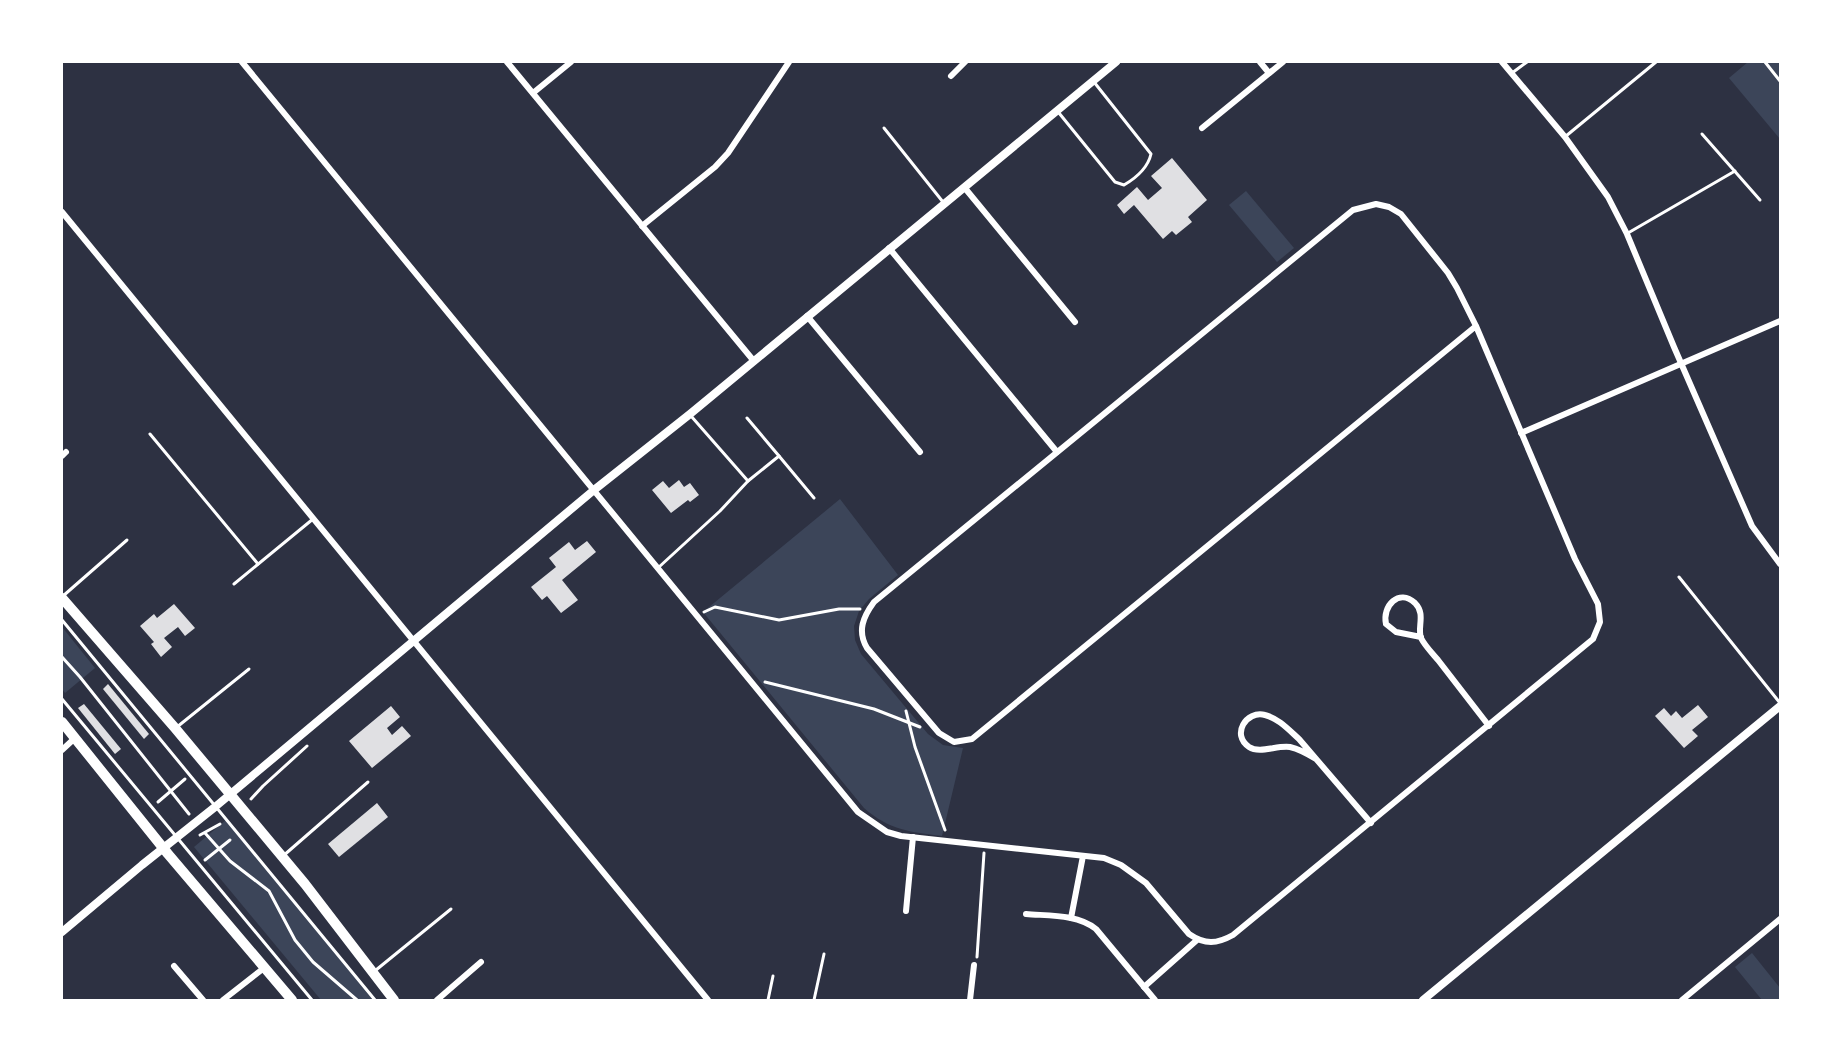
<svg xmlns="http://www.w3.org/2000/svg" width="1842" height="1062" viewBox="0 0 1842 1062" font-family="'Space Grotesk',sans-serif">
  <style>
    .green { fill: #3c4559 }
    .building { fill: #e0e0e3 }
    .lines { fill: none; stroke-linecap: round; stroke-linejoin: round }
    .path { stroke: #fff; stroke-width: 3 }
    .service { stroke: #fff; stroke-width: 3 }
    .minor { stroke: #fff; stroke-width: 6 }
    .tertiary { stroke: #fff; stroke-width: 8 }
    .primary { stroke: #fff; stroke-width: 10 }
  </style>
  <rect width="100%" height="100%" fill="#2d3142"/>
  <g class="green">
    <path d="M1748,62h32v77l-51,-61z"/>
    <path d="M1246,191l48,57 -17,14 -48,-57z"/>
    <path d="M840,499l58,76 -29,24 -10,12 -5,15 1,14 6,14 67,80 15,11 20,3 -21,88c-32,-4 -53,-6 -78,-28l-161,-196z"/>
    <path d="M62,627l33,41 -30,25 -3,-4z"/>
    <path d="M226,820l147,180h-52l-127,-153z"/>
    <path d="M1752,953l28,35v12h-18l-27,-33z"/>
  </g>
  <g class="building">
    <path d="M1172,158l35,42 -19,17 4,5 -16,13 -4,-4 -9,8 -29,-34 -10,9 -7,-9 20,-18 11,13 14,-12 -11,-12z"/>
    <path d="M679,480l5,7 6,-4 9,12 -9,7 -2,-2 -17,13 -19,-23 11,-9 6,7z"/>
    <path d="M587,541l9,11 -34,28 16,20 -17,13 -14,-17 -5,4 -11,-13 25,-20 -7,-9 20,-16 6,8z"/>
    <path d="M174,604l21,24 -10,8 -7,-9 -14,11 8,9 -11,10 -10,-13 3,-2 -14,-16 14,-12 3,4z"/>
    <path d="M108,684l41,50 -5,5 -41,-50z"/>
    <path d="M84,704l37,45 -6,5 -37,-46z"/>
    <path d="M1698,705l10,12 -16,13 6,6 -14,12 -29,-32 9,-8 7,8 5,-5 6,7z"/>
    <path d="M391,706l9,11 -13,11 5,7 10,-9 9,10 -39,32 -23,-27z"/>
    <path d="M377,803l11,14 -49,40 -11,-13z"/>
  </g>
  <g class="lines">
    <g class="path">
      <path d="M1765,62l15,19"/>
      <path d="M704,612l11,-5 64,13 60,-11h21"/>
      <path d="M62,657l18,20 109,137"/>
      <path d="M765,682l109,27 46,18"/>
      <path d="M906,711l9,36 30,83"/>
      <path d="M251,799l12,-13 44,-40"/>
      <path d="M158,802l27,-23"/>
      <path d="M205,833l25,28 39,30 26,49 18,22 44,38"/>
      <path d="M200,835l20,-11"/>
      <path d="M205,860l25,-20"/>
      <path d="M977,957l7,-104"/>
    </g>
    <g class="service">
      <path d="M1512,73l15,-11"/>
      <path d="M1059,113l56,69 9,3c12,-7 24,-18 27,-31l-57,-72"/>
      <path d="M884,128l59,74"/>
      <path d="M1702,134l58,66"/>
      <path d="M1566,136l90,-74"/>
      <path d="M1628,233l107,-62"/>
      <path d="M691,416l57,65 31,-25 35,42"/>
      <path d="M747,418l32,38"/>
      <path d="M150,434l108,130"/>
      <path d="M659,567l61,-56 28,-30"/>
      <path d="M1679,577l101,126"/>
      <path d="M234,584l79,-65"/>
      <path d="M63,596l64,-56"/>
      <path d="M62,620l313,380"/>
      <path d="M62,699l250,301"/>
      <path d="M177,727l72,-58"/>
      <path d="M283,856l85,-74"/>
      <path d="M376,970l75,-61"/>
      <path d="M768,1000l5,-24"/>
      <path d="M814,1000l10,-46"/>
    </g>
    <g class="minor">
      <path d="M242,62l616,750 29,20 14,4 203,22 17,7 25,18 43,51c16,11 28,10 44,1l360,-296 7,-17 -2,-18 -23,-45 -99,-233 -19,-38 -9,-15 -47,-59 -12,-7 -13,-3 -23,6 -479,392c-11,15 -17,29 -7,46l72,85 15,9 18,-3 504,-413"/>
      <path d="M507,62l246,298"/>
      <path d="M1260,62l9,11"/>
      <path d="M1502,62l63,75 43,60 19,37 47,113 78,179 28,38"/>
      <path d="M951,76l14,-14"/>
      <path d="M533,93l38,-31"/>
      <path d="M1202,128l81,-66"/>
      <path d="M964,187l111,135"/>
      <path d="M62,212l646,788"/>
      <path d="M642,226l73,-59 13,-14 61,-91"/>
      <path d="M889,248l168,204"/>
      <path d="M807,316l113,136"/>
      <path d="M1521,433l259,-112"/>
      <path d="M62,456l4,-4"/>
      <path d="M1421,637l-25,-5 -10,-8c-4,-18 13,-36 29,-21 11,11 2,24 6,35 4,8 12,16 17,22 17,22 34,44 51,66"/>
      <path d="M62,750l13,-12"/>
      <path d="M1316,759c-8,-5 -17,-10 -26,-12 -13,-2 -30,7 -41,0 -18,-12 -3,-37 16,-32 13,3 24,15 34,24l72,84"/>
      <path d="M906,911l7,-74"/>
      <path d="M1026,914c23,2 51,0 70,15l59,71"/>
      <path d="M1071,918l12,-62"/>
      <path d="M174,966l29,34"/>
      <path d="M1144,987l53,-47"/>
      <path d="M223,1000l41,-32"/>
      <path d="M437,1000l44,-38"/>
      <path d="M970,1000l4,-35"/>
      <path d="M1682,1000l98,-81"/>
    </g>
    <g class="tertiary">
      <path d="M62,932l80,-67 73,-58 379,-317 96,-76 426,-352"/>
      <path d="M1423,1000l357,-294"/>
    </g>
    <g class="primary">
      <path d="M62,598l113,130 130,156 89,116"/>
      <path d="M62,722l106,132 124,146"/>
    </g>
  </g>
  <rect width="1842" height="1062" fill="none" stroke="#ffffff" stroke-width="126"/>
</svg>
